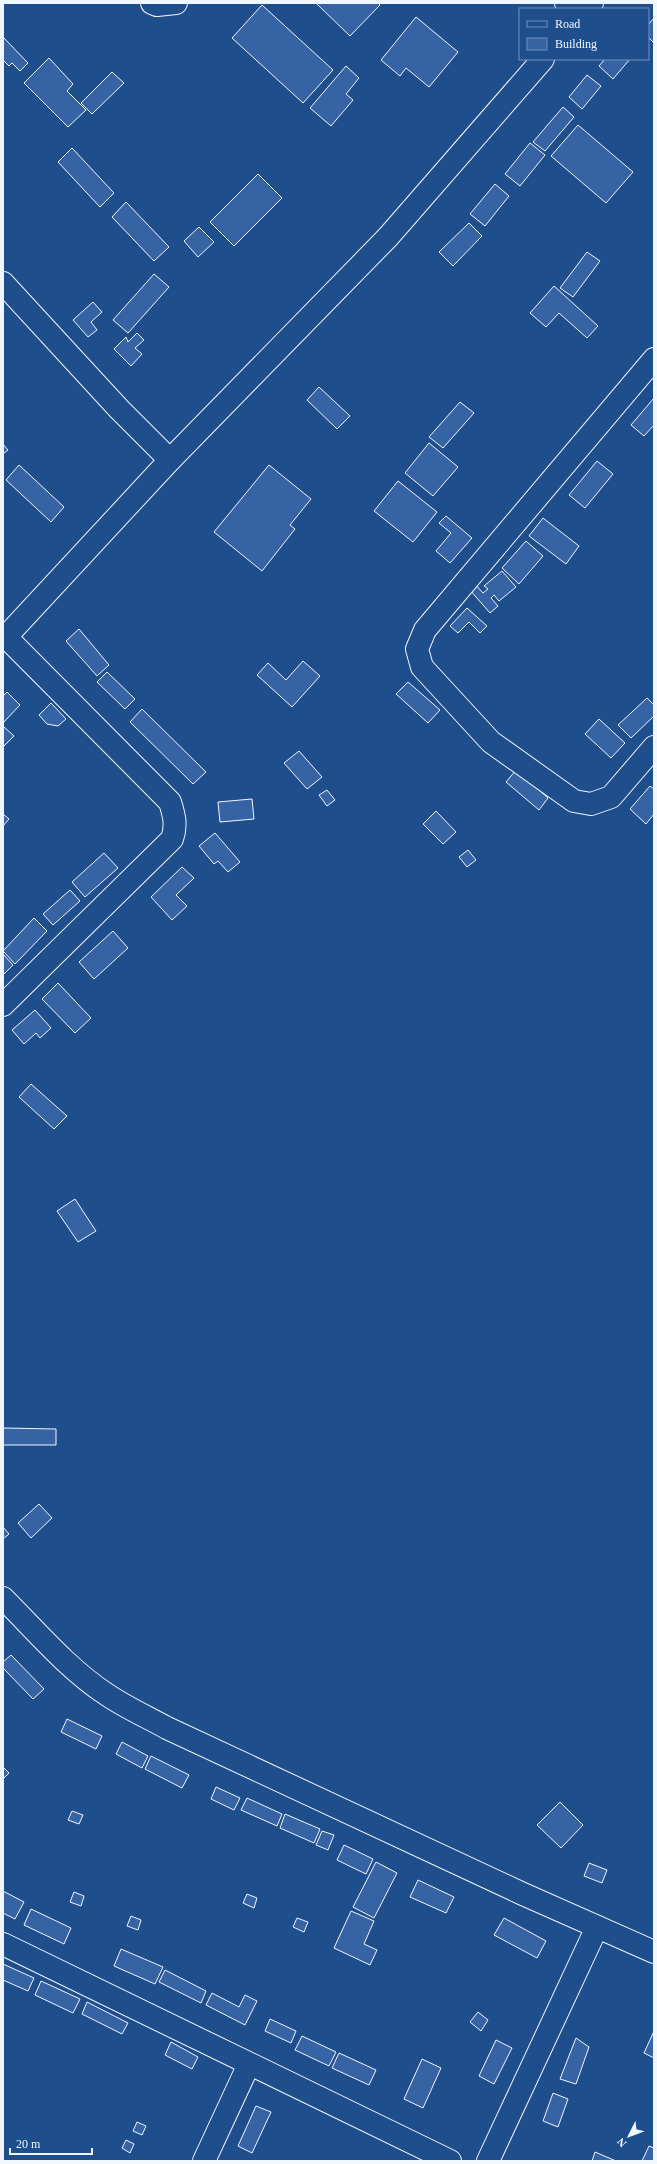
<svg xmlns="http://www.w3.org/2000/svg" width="657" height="2164" viewBox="0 0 657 2164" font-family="Georgia,serif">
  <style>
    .building { fill: #3563a3; stroke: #f2f6ff }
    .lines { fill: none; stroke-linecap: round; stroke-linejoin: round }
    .street-casing { stroke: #f2f6ff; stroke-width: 24 }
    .secondary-casing { stroke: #f2f6ff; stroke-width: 24 }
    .street { stroke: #1f4e8c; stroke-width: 22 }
    .secondary { stroke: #1f4e8c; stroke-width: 22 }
  </style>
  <rect width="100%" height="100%" fill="#1f4e8c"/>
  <g class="building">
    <path d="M316,3h62l2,2 -30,31z"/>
    <path d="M262,5l71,65 -30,33 -71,-65z"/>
    <path d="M416,17l42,35 -29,35 -23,-19 -6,8 -19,-16z"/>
    <path d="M654,18v25l-6,-6v-12z"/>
    <path d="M3,37l25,26 -8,8 -8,-8 -3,3 -6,-6z"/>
    <path d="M49,58l24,26 -6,7 19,19 -18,17 -44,-44z"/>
    <path d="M605,59h25l-17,20 -14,-13z"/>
    <path d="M346,66l13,12 -13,16 7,6 -22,26 -21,-18z"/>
    <path d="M112,72l12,11 -32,31 -11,-11z"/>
    <path d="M587,75l14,11 -19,23 -13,-12z"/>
    <path d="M563,107l11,10 -29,34 -12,-9z"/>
    <path d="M578,125l55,47 -27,31 -55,-47z"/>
    <path d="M530,143l15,12 -25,31 -15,-12z"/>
    <path d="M72,148l42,45 -14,14 -42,-45z"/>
    <path d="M258,174l24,24 -48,48 -24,-24z"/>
    <path d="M495,184l14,12 -24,30 -15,-12z"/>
    <path d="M126,202l43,45 -15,14 -42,-44z"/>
    <path d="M469,223l13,13 -29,30 -14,-14z"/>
    <path d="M199,227l15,15 -16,15 -14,-16z"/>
    <path d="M587,252l13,9 -27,36 -13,-9z"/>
    <path d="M154,274l15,13 -41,46 -15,-13z"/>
    <path d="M554,286l44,40 -11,12 -28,-25 -13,14 -16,-14z"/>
    <path d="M93,302l9,10 -11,10 6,8 -9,7 -15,-17z"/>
    <path d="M137,333l7,7 -9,8 7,6 -11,12 -17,-17 12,-12 2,5z"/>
    <path d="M319,387l31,29 -13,13 -30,-29z"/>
    <path d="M654,398v27l-10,11 -13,-11z"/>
    <path d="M460,402l14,11 -31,35 -14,-11z"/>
    <path d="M429,443l29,24 -25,29 -28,-23z"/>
    <path d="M3,444l5,6 -5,4z"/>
    <path d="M597,461l16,13 -28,34 -16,-13z"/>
    <path d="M19,465l45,42 -13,15 -45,-42z"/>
    <path d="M269,465l42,34 -21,26 5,4 -33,42 -48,-39z"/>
    <path d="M398,481l39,31 -24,30 -39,-31z"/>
    <path d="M446,516l26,22 -22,25 -14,-12 15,-18 -12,-10z"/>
    <path d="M543,518l36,28 -13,18 -37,-28z"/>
    <path d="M526,541l17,15 -24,28 -17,-16z"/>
    <path d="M502,571l14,16 -17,14 -5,-6 -3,3 7,8 -8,7 -21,-24 6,-5 8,9 5,-4 -4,-3z"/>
    <path d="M467,608l20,18 -7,7 -11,-11 -11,11 -8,-7z"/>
    <path d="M79,629l30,36 -12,11 -31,-35z"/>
    <path d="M303,661l17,15 -28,31 -35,-32 11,-12 18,17z"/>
    <path d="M107,672l28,27 -10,10 -28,-27z"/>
    <path d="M408,682l32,28 -12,13 -32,-29z"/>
    <path d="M7,692l13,13 -17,18v-27z"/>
    <path d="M647,698l7,7v11l-23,22 -13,-13z"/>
    <path d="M51,703l15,16 -8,7 -11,-2 -8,-9z"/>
    <path d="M142,709l64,63 -13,12 -63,-62z"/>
    <path d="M599,719l26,24 -14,15 -26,-24z"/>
    <path d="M3,726l11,10 -11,11z"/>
    <path d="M299,751l23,26 -15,12 -23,-26z"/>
    <path d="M516,770l32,28 -9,12 -33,-28z"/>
    <path d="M650,786l4,3v25l-8,10 -16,-15z"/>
    <path d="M327,790l8,10 -8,6 -8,-11z"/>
    <path d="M252,799l2,20 -34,3 -2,-20z"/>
    <path d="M436,811l20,21 -13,12 -20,-20z"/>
    <path d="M3,814l6,5 -6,7z"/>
    <path d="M215,833l25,29 -12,10 -10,-11 -4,3 -15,-18z"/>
    <path d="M468,850l8,10 -9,7 -8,-10z"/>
    <path d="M104,853l14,15 -33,29 -13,-15z"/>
    <path d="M182,867l12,11 -18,17 11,11 -15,14 -21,-23z"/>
    <path d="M70,890l10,11 -27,24 -10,-11z"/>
    <path d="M34,918l13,13 -32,33 -12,-13z"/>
    <path d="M113,931l15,17 -34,31 -15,-17z"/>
    <path d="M3,954l10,11 -10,10z"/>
    <path d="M58,983l33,35 -16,15 -33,-34z"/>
    <path d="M35,1010l16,18 -11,10 -4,-5 -12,11 -12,-14z"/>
    <path d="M31,1084l36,32 -13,13 -35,-32z"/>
    <path d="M75,1199l21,32 -18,11 -21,-31z"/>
    <path d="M3,1428l53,1v16h-53z"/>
    <path d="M39,1504l13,14 -21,20 -13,-15z"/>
    <path d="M3,1527l6,7 -6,5z"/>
    <path d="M11,1655l33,34 -11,10 -30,-31v-6z"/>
    <path d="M67,1719l35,17 -6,13 -35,-17z"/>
    <path d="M122,1742l26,14 -6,12 -26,-14z"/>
    <path d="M151,1756l38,19 -7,13 -37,-19z"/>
    <path d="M3,1767l6,6 -6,6z"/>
    <path d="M216,1787l24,11 -6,12 -23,-11z"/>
    <path d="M247,1798l35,16 -5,12 -36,-16z"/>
    <path d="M560,1802l23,23 -22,23 -24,-23z"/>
    <path d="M72,1811l11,4 -4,9 -11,-4z"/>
    <path d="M285,1814l35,15 -6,14 -34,-15z"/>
    <path d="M322,1831l12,4 -6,15 -12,-5z"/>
    <path d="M344,1845l29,14 -7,15 -29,-14z"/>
    <path d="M376,1862l21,11 -23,45 -21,-11z"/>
    <path d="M589,1863l18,7 -5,13 -18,-7z"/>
    <path d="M418,1880l36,17 -8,16 -36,-16z"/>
    <path d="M3,1891l21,11 -9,17 -12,-6z"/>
    <path d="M74,1892l10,4 -3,10 -11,-4z"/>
    <path d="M247,1894l10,4 -3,10 -11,-5z"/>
    <path d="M31,1909l40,19 -7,16 -40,-19z"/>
    <path d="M351,1911l23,10 -10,23 13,6 -7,15 -36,-17z"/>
    <path d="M131,1916l10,4 -3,10 -11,-4z"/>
    <path d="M297,1918l11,4 -4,10 -11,-5z"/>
    <path d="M504,1918l42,23 -9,17 -43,-23z"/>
    <path d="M121,1949l42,18 -8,17 -41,-18z"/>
    <path d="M3,1964l31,14 -6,13 -25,-11z"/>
    <path d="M165,1970l41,21 -5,12 -42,-21z"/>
    <path d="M41,1981l39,18 -7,14 -38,-18z"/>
    <path d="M212,1993l27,14 6,-12 12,6 -12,24 -39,-20z"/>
    <path d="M87,2002l41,21 -6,11 -40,-20z"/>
    <path d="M478,2012l10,8 -7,11 -11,-9z"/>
    <path d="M270,2019l26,12 -5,12 -26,-12z"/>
    <path d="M654,2031v27l-10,-5z"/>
    <path d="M302,2036l34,16 -7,14 -34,-16z"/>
    <path d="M576,2038l13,9 -13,37 -16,-5z"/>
    <path d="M496,2040l16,8 -18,36 -15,-8z"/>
    <path d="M171,2042l27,15 -6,12 -27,-14z"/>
    <path d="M339,2053l37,17 -7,15 -37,-17z"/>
    <path d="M422,2059l19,9 -18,40 -19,-9z"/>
    <path d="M553,2093l15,6 -10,28 -15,-6z"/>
    <path d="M256,2106l15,6 -19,41 -14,-7z"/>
    <path d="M137,2122l9,4 -4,9 -9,-4z"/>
    <path d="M126,2140l8,4 -4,9 -8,-5z"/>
    <path d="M649,2146l5,2v13h-12z"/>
    <path d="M595,2152l21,9h-24z"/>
  </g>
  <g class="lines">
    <defs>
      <g id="street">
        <path d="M152,3l5,2 19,-2"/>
        <path d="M566,3l7,6"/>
        <path d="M586,9l6,-6"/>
        <path d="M3,283l116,126 51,51"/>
        <path d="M654,359l-229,271 -8,19 5,18 69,75 83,59 17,3 20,-7 43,-50"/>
        <path d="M3,640l167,-180 218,-223 155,-178"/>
        <path d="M3,1005l169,-166c5,-14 2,-24 -2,-37l-164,-165"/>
        <path d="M3,1944l447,217"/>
        <path d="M204,2161l45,-97"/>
        <path d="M488,2161l109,-234"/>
      </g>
      <path id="secondary" d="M3,1598c33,33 64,70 103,96 19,13 41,23 61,34l356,166 131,58"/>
    </defs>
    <use href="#street" class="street-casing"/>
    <use href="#secondary" class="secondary-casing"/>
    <use href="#street" class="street"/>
    <use href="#secondary" class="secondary"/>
  </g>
  <rect width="657" height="2164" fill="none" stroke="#f2f6ff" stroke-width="8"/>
  <rect x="519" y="8" width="130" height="52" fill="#1f4e8c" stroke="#7391ba"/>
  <rect x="527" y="21" width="20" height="6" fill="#1f4e8c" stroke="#7391ba"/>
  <text x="555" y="28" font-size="12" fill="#f2f6ff">Road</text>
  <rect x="527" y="38" width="20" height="12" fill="#3563a3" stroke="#7391ba"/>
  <text x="555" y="48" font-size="12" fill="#f2f6ff">Building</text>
  <g transform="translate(629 2136) rotate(228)" stroke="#1f4e8c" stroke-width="3" paint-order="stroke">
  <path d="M0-3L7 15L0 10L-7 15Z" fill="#f2f6ff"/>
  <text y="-6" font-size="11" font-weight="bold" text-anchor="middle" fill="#f2f6ff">N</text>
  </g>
  <path d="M10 2148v6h82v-6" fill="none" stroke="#f2f6ff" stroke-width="2"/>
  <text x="16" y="2148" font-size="12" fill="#f2f6ff" stroke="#1f4e8c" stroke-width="3" paint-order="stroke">20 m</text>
</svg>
